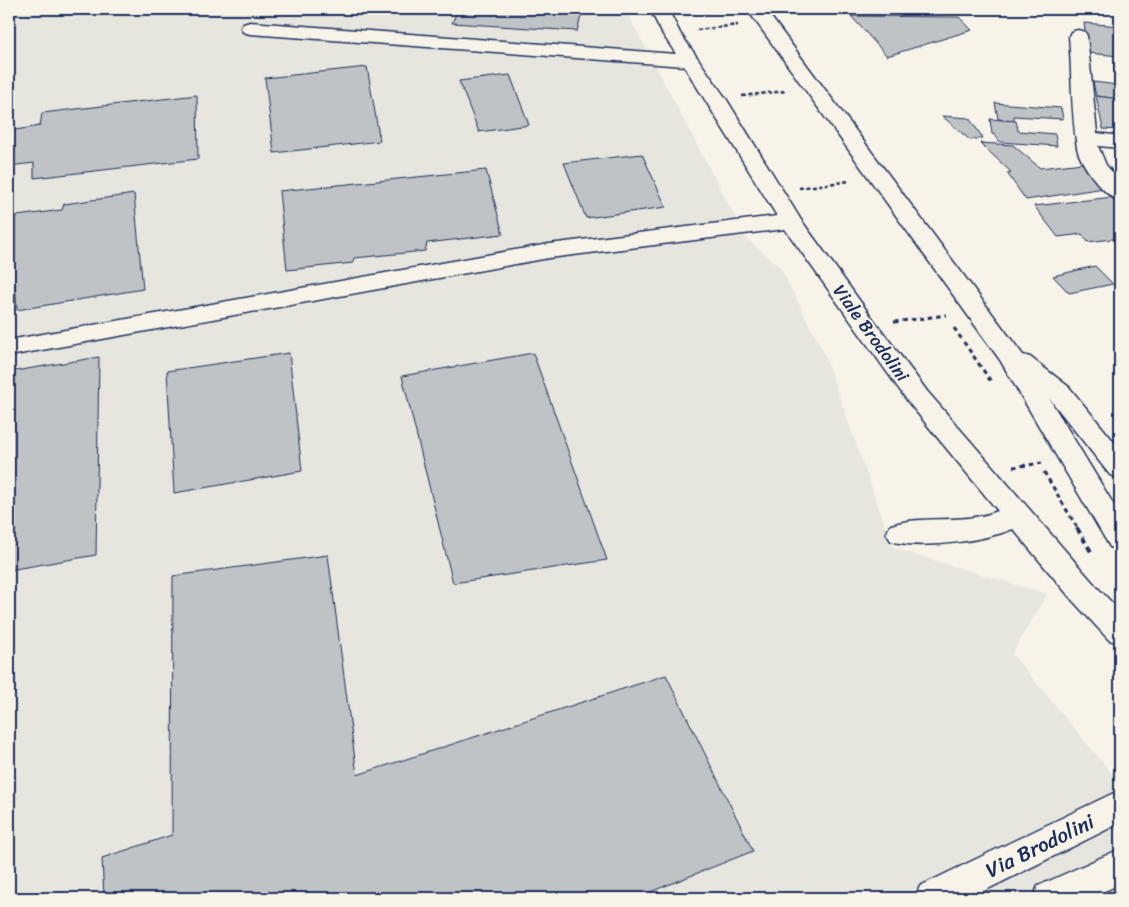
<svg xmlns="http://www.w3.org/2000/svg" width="1129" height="907" viewBox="0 0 1129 907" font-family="Sriracha,sans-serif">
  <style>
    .built { fill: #e6e5de }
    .building { fill: #c0c3c5; stroke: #1b2f5e }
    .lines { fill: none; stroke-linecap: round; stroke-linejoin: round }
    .minor-casing { stroke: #1b2f5e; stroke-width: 3 }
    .path-far2 { stroke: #1b2f5e; stroke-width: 2.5; stroke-dasharray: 4 2.5; stroke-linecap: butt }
    .path-far1 { stroke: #1b2f5e; stroke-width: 3; stroke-dasharray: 4.5 4; stroke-linecap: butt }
    .path { stroke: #1b2f5e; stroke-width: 4; stroke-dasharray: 6 4.5; stroke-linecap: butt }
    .minor { fill: #f7f3e8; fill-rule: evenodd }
    .labels { text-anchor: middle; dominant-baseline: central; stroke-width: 4; stroke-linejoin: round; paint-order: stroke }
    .street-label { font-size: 18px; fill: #1b2f5e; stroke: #f7f3e8 }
    .near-street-label { font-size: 21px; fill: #1b2f5e; stroke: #f7f3e8 }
  </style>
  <rect width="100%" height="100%" fill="#f7f3e8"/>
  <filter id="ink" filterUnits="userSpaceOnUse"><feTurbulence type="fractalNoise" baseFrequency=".02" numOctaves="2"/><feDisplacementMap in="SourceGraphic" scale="10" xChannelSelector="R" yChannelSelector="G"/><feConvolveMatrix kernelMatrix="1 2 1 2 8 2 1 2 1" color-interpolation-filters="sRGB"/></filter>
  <g filter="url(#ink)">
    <path class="built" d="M9,9h616l122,230 33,28 43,84 70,197 154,46 -35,60 108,129v115h-1111z"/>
    <g class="building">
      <path d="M458,9h125l-6,22 -125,-8z"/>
      <path d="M851,16l108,1 13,13 -85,26z"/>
      <path d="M1084,23l36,3v30l-32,-3z"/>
      <path d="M1114,65l6,1v10l-5,-1z"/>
      <path d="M367,67l13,74 -106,12 -9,-75z"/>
      <path d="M510,75l19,50 -50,7 -20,-51z"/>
      <path d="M1093,82l25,3 -1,-2h3v16l-24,-3z"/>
      <path d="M197,95l1,64 -164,19v-15l-25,3v-35l31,-5 2,-13z"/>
      <path d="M1096,96l24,3v31l-17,-1z"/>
      <path d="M995,103l66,5 2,11 -49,-3v5l-16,-2z"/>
      <path d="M942,116l27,2 14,20 -13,2z"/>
      <path d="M990,119l26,2 2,10 37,3 2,12 -57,-4 -5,-7 -3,-1z"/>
      <path d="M980,143l33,2 27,23 42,-5 22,25 -78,12 -19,-27 4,-1z"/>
      <path d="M642,154l24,53 -80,11 -22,-55z"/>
      <path d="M486,170l17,64 -76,9 -2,8 -71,7 -1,5 -66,7 -8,-79z"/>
      <path d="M134,194l9,95 -126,21 -2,-26 -6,1v-68l53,-7 2,-6z"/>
      <path d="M1113,197l7,8v33l-32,4 -6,-8 -24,3 -24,-31z"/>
      <path d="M1095,266l18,18 -44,9 -16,-17z"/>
      <path d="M289,353l13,118 -128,22 -7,-122z"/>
      <path d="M533,353l74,207 -154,23 -51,-207z"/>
      <path d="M99,357l-3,198 -87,15v-198z"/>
      <path d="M328,555l29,220 309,-100 87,176 -118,47h-531l-2,-40 70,-23 1,-259z"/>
    </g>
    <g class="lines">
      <defs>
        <g id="minor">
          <path d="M650,9h18l12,24 47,67 74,120 72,99 54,72 168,194 25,26v32l-11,-3 -36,-39 -60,-72c-30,12 -92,21 -122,12l-5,-8 5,-8c34,-11 73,0 107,-14l-89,-108 -124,-174 -236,29 -540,98v-16l540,-96 228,-28 -93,-150 -434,-32 -7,-2 -2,-4 2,-4 7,-2 426,32 -14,-21z"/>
          <path d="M747,9h18l258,346 7,2 39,30 51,62v29l-10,-3 -61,-77 71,117v35l-10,-3 -110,-187z"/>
          <path d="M1078,30l7,2 2,4 10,97 23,3v12l-22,-2 8,19 14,16v20c-15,-4 -40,-37 -43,-53 -6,-36 -5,-75 -8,-112l2,-4z"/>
          <path d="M1120,790v33l-150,75h-55l5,-12z"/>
          <path d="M1120,849v35l-30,14h-57l5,-12z"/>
        </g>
      </defs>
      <use href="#minor" class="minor-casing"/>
      <g class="path-far2">
        <path d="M697,30l41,-5"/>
        <path d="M742,96l44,-5"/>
        <path d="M799,188l51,-7"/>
      </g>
      <g class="path-far1">
        <path d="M894,322l53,-7"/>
        <path d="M954,328l38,55"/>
        <path d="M1013,467l29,-4"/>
        <path d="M1044,472l34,57"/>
      </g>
      <path class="path" d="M1077,528l16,27"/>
      <use href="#minor" class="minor"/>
    </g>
  </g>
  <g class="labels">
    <g class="street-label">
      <text transform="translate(871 333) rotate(54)">Viale Brodolini</text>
    </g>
    <g class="near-street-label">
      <text transform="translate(1040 846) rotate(-26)">Via Brodolini</text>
    </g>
  </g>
  <rect width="1129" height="907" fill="none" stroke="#f7f3e8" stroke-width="30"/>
  <rect x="15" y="15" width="1099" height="877" fill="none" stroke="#1b2f5e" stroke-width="2" filter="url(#ink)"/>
</svg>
